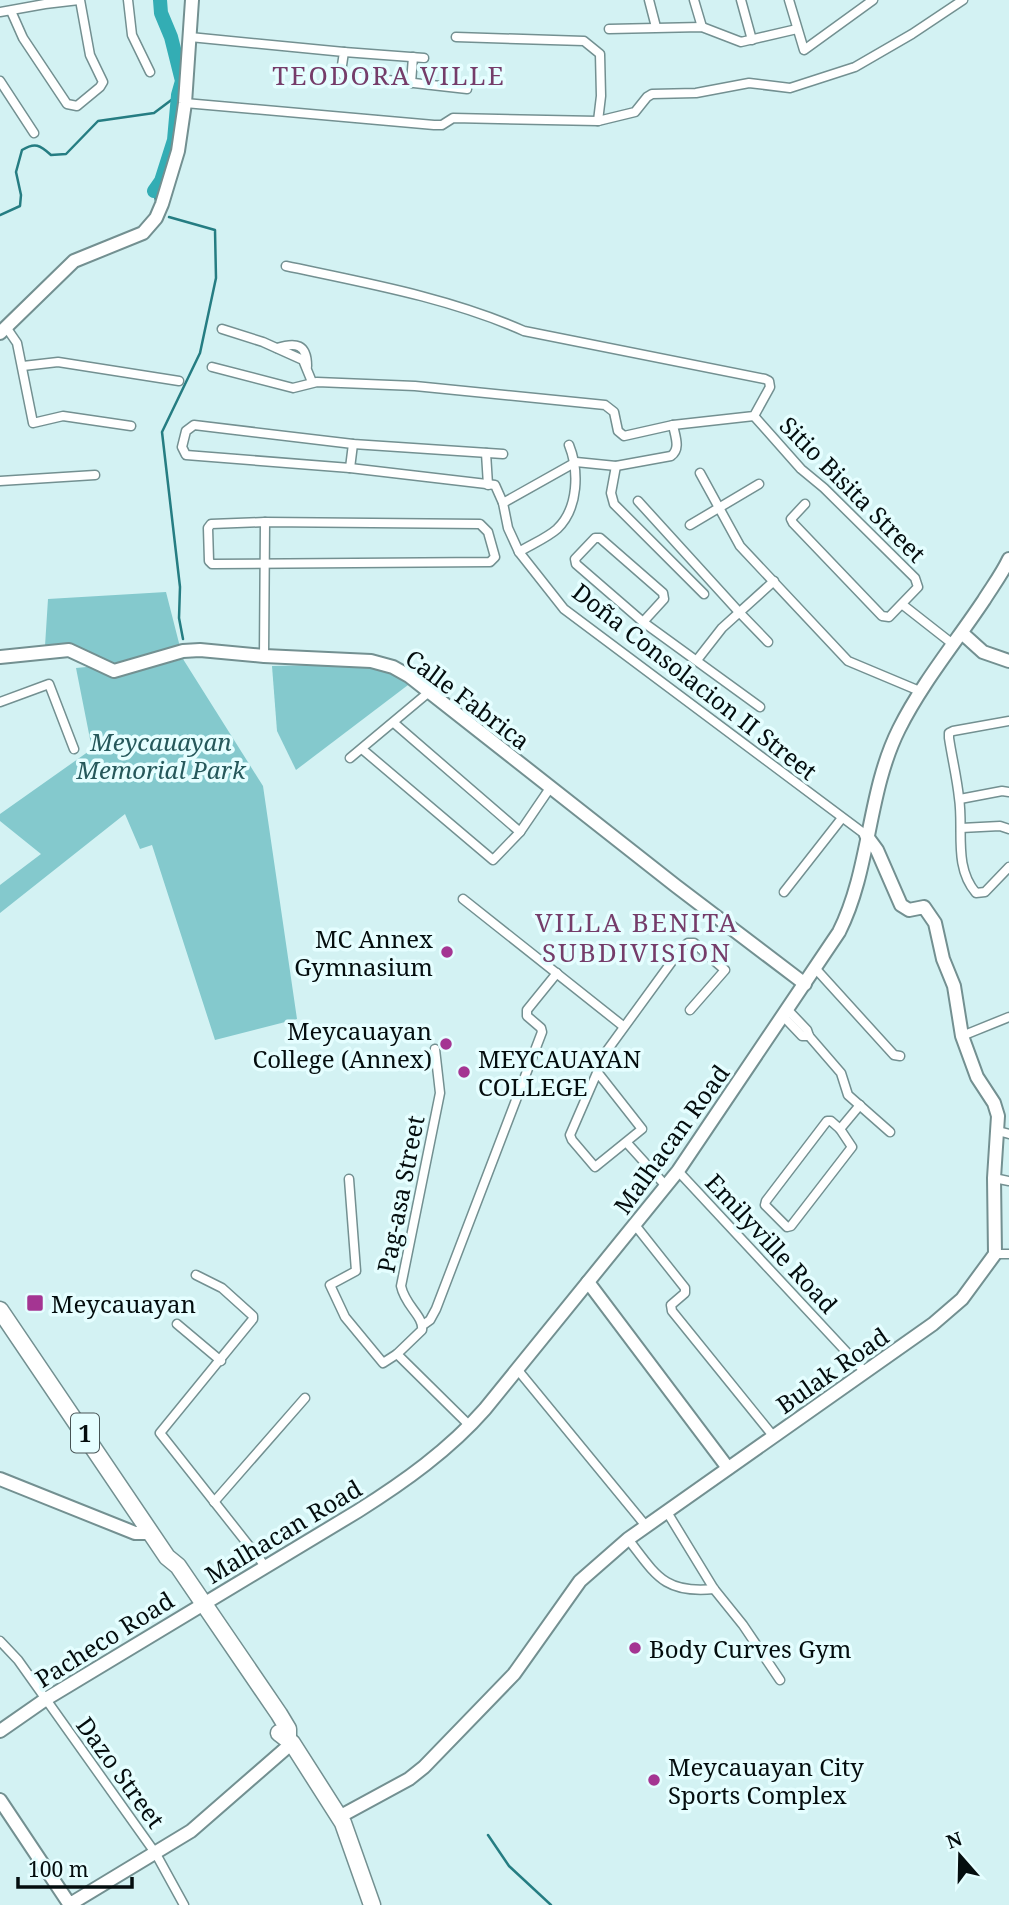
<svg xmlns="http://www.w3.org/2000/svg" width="1009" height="1905" viewBox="0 0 1009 1905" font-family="'Noto Serif',serif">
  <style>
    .green { fill: #84c9cd }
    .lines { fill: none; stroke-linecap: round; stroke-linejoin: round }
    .stream { stroke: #257d82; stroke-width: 2.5 }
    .river { stroke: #33adb4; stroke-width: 14 }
    .street-casing { stroke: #739091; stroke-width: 11 }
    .secondary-casing { stroke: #739091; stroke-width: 16 }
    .highway-casing { stroke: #739091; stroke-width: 19 }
    .street { stroke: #fff; stroke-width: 8 }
    .secondary { stroke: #fff; stroke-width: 12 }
    .highway { stroke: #fff; stroke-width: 16 }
    .poi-dot { fill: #a43592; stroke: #e5feff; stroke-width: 2.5 }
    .labels { text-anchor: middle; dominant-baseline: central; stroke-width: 7; stroke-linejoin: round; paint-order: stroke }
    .shield { fill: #e5feff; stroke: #485556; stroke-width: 2 }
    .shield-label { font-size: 23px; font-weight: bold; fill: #040d0e }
    .street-label { font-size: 24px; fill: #040d0e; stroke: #e5feff }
    .park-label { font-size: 24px; font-style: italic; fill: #26585b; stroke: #e5feff }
    .poi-label { font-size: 24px; fill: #040d0e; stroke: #e5feff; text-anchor: start }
    .neighbourhood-label { font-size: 26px; letter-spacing: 2px; fill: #753d6a; stroke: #e5feff }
  </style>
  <rect width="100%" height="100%" fill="#d3f2f3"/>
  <g class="green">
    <path d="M166,592l14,55 -68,20 -38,-22 -29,1 3,-47z"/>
    <path d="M183,659l80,127 34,233 -82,21 -63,-195 -12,4 -15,-35 -125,99v-28l41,-31 -41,-33v-7l92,-65 -16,-81 21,-2 14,12z"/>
    <path d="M362,664l30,6 20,12 -116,88 -19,-39 -5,-65z"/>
  </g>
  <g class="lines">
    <g class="stream">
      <path d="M154,191l2,10"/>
      <path d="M0,215l20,-9 1,-11 -5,-23 6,-22c13,-8 18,-5 29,5l15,-1 32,-33 56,-8 24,-18"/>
      <path d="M169,217l46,13 1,48 -16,75 -38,79 18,155 -1,31 4,21"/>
      <path d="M488,1835l21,31 42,39"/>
    </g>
    <path class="river" d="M154,191l7,-10 13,-41 4,-45 4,-14 -11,-44 -10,-24 -1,-13"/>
    <defs>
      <g id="street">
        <path d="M128,0l4,35 18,37"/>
        <path d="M649,0l7,27"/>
        <path d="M694,0l8,27"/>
        <path d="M741,0l11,40"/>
        <path d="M789,0l15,50 69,-50"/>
        <path d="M11,11l12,27 44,66 10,2 23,-19 3,-5 -13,-27 -10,-55"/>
        <path d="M0,12l45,-8 34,-4"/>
        <path d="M609,29l93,-2 39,15 56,-13"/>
        <path d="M190,37l154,15 -3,20 2,3 124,14"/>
        <path d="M456,37l128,4 16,13 1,42 -3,25"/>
        <path d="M344,52l80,6"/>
        <path d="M0,81l34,52"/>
        <path d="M411,83l2,-26"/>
        <path d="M185,103l249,22h8l11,-7 145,3 37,-9 12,-15 5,-3 44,-1 53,-10 41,5 65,-21 57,-33 51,-34"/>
        <path d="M6,327l11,16 16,80 30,-7 68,10"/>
        <path d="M222,329l41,13 40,18 9,22"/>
        <path d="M277,348c19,-6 30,-4 30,18"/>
        <path d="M23,366l35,-4 121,19"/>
        <path d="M212,367l81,21 24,-6 98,4 190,19 9,7 4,19 6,5 49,-11 81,-9 16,-29 -1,-6 -4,-2 -241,-48c-74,-33 -158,-48 -238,-65"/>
        <path d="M754,416l47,53 23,19 91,90 3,9 -29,30 -7,-1 -89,-93 -2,-4 14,-15"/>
        <path d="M673,425c2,11 8,24 -2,31l-55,10 -40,-4 -73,41 5,25 11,24 45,57 302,226"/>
        <path d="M486,453l2,32"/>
        <path d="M616,466l-5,27 3,11 90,90"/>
        <path d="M350,468l3,-24"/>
        <path d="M700,473l40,73 108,115 74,31"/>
        <path d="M0,481l95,-6"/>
        <path d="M638,501l101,111 29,30"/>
        <path d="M503,503l-8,-18 -145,-17 -164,-13 -4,-8 4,-16 8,-6 159,19 150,10"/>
        <path d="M265,522l215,2 8,8 7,25 -5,5 -278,2 -3,-3 -1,-33 3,-4z"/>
        <path d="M690,525l69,-41"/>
        <path d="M519,552c11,-7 28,-14 38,-23 22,-21 22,-59 12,-84"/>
        <path d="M903,605l51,40"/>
        <path d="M643,622l21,-23 -1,-6 -63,-55h-5l-20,21 1,5 67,58 117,85"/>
        <path d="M264,656l1,-134"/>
        <path d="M697,660l25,-32 52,-47"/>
        <path d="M0,702l49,-18 25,65"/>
        <path d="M1009,721l-56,10 -4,2v5c3,20 8,40 10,60 5,32 -6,68 17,95l9,-1 24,-25"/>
        <path d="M394,723l126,109"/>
        <path d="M362,749l131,111 27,-28 30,-44"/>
        <path d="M350,758l79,-66"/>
        <path d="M960,799l42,-8 7,1"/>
        <path d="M961,828l39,-2 9,3"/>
        <path d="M784,892l58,-74"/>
        <path d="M463,899l160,127"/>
        <path d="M815,968l79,87 6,1"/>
        <path d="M787,1009l20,21 2,6 32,37 7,22 42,37"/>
        <path d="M783,1016l19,20h7"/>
        <path d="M962,1036l47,-19"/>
        <path d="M435,1049l5,44 -39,193c4,20 23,30 21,44l-25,24 73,72"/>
        <path d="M598,1073l44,56 -47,38 -23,-27 -2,-5 36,-83 75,-103 7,-6h6l31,27 -35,40"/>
        <path d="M827,1121h4l9,8 12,18 -61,79 -4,1 -22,-22 1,-4z"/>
        <path d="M840,1129l20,-24"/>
        <path d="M998,1131l11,3"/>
        <path d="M627,1143l39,43"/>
        <path d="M678,1171l188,202"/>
        <path d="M994,1178l15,3"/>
        <path d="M349,1179l7,92 -26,14 15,32 38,46 14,-9"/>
        <path d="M635,1225l50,63v5l-14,12 1,6 102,126"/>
        <path d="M995,1254h14"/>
        <path d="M196,1275l26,13 31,28v3l-93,114 105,133"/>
        <path d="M177,1324l44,37"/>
        <path d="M423,1325l7,-5 6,-11 106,-277 -1,-4 -14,-12v-6l30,-37"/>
        <path d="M517,1369l129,157"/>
        <path d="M214,1502l91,-104"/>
        <path d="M667,1512l47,77 29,36 37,55"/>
        <path d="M628,1539c28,36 36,55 86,50"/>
        <path d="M0,1641l18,19 138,194 28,51"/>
      </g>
      <g id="secondary">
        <path d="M0,333l74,-72 69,-28 13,-15 6,-14 16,-53 7,-48 7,-103"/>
        <path d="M962,633l21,19 26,9"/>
        <path d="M0,657l69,-7 45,21 69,-20 17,-1 64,6 107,5 22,6 16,9 267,210 129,98"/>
        <path d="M588,1282l140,186"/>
        <path d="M0,1479l135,54h16"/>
        <path d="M0,1731l46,-32 312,-188c46,-29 91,-61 127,-102l193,-238 161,-239c32,-64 28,-139 60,-203 23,-46 57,-87 85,-129 8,-13 18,-26 25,-41"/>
        <path d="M0,1800l68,102 4,1 119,-72 101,-88"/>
        <path d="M339,1817l70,-38 15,-12 90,-93 66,-93 48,-42 305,-215 29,-25 33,-45 -1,-76 4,-62 -4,-13 -17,-26 -15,-41 -8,-50 -11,-27 -8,-36 -11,-16 -15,3 -8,-5 -24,-55 -11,-15"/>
      </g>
      <g id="highway">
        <path d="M0,1310l167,247 11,9 101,148 9,15v9"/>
        <path d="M279,1733l13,10 51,80 29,82"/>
      </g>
    </defs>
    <use href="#street" class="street-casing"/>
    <use href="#secondary" class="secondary-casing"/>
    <use href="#highway" class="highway-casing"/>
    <use href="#street" class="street"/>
    <use href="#secondary" class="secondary"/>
    <use href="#highway" class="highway"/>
  </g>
  <g class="poi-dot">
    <circle cx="447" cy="952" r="7"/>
    <circle cx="446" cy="1044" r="7"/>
    <circle cx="464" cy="1072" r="7"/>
    <rect x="26" y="1294" width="18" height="18" rx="3.5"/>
    <circle cx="635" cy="1648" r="7"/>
    <circle cx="654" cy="1780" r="7"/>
  </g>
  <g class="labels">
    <rect class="shield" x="71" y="1413.5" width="28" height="39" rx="5"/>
    <g class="shield-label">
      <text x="85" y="1433">1</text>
    </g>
    <g class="street-label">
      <text transform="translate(853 489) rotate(45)">Sitio Bisita Street</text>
      <text transform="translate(695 681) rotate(38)">Doña Consolacion II Street</text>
      <text transform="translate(468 699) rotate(37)">Calle Fabrica</text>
      <text transform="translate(671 1139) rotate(-54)">Malhacan Road</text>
      <text transform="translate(400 1194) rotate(-79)">Pag-asa Street</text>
      <text transform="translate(772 1243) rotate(47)">Emilyville Road</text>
      <text transform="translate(832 1370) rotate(-35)">Bulak Road</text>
      <text transform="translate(283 1531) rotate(-31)">Malhacan Road</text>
      <text transform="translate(104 1639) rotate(-32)">Pacheco Road</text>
      <text transform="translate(121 1772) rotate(54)">Dazo Street</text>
    </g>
    <g class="park-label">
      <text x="161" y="741">Meycauayan<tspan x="161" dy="28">Memorial Park</tspan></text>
    </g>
    <g class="poi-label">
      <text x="433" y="938" text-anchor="end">MC Annex<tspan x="433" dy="28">Gymnasium</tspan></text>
      <text x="432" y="1030" text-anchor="end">Meycauayan<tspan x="432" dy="28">College (Annex)</tspan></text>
      <text x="478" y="1058">MEYCAUAYAN<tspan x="478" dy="28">COLLEGE</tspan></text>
      <text x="51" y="1303">Meycauayan</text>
      <text x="649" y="1648">Body Curves Gym</text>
      <text x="668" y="1766">Meycauayan City<tspan x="668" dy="28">Sports Complex</tspan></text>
    </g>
    <g class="neighbourhood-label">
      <text x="389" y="75">TEODORA VILLE</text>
      <text x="637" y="922">VILLA BENITA<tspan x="637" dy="30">SUBDIVISION</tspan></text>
    </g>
  </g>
  <g transform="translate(960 1856) rotate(340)" stroke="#e5feff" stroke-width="5" paint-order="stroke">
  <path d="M0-5L12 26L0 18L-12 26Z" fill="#040d0e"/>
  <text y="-10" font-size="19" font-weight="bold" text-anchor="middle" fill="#040d0e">N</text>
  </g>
  <path d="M18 1877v10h114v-10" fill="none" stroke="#040d0e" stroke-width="3.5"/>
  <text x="28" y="1877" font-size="21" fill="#040d0e" stroke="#e5feff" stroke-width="5" paint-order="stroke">100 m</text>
</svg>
